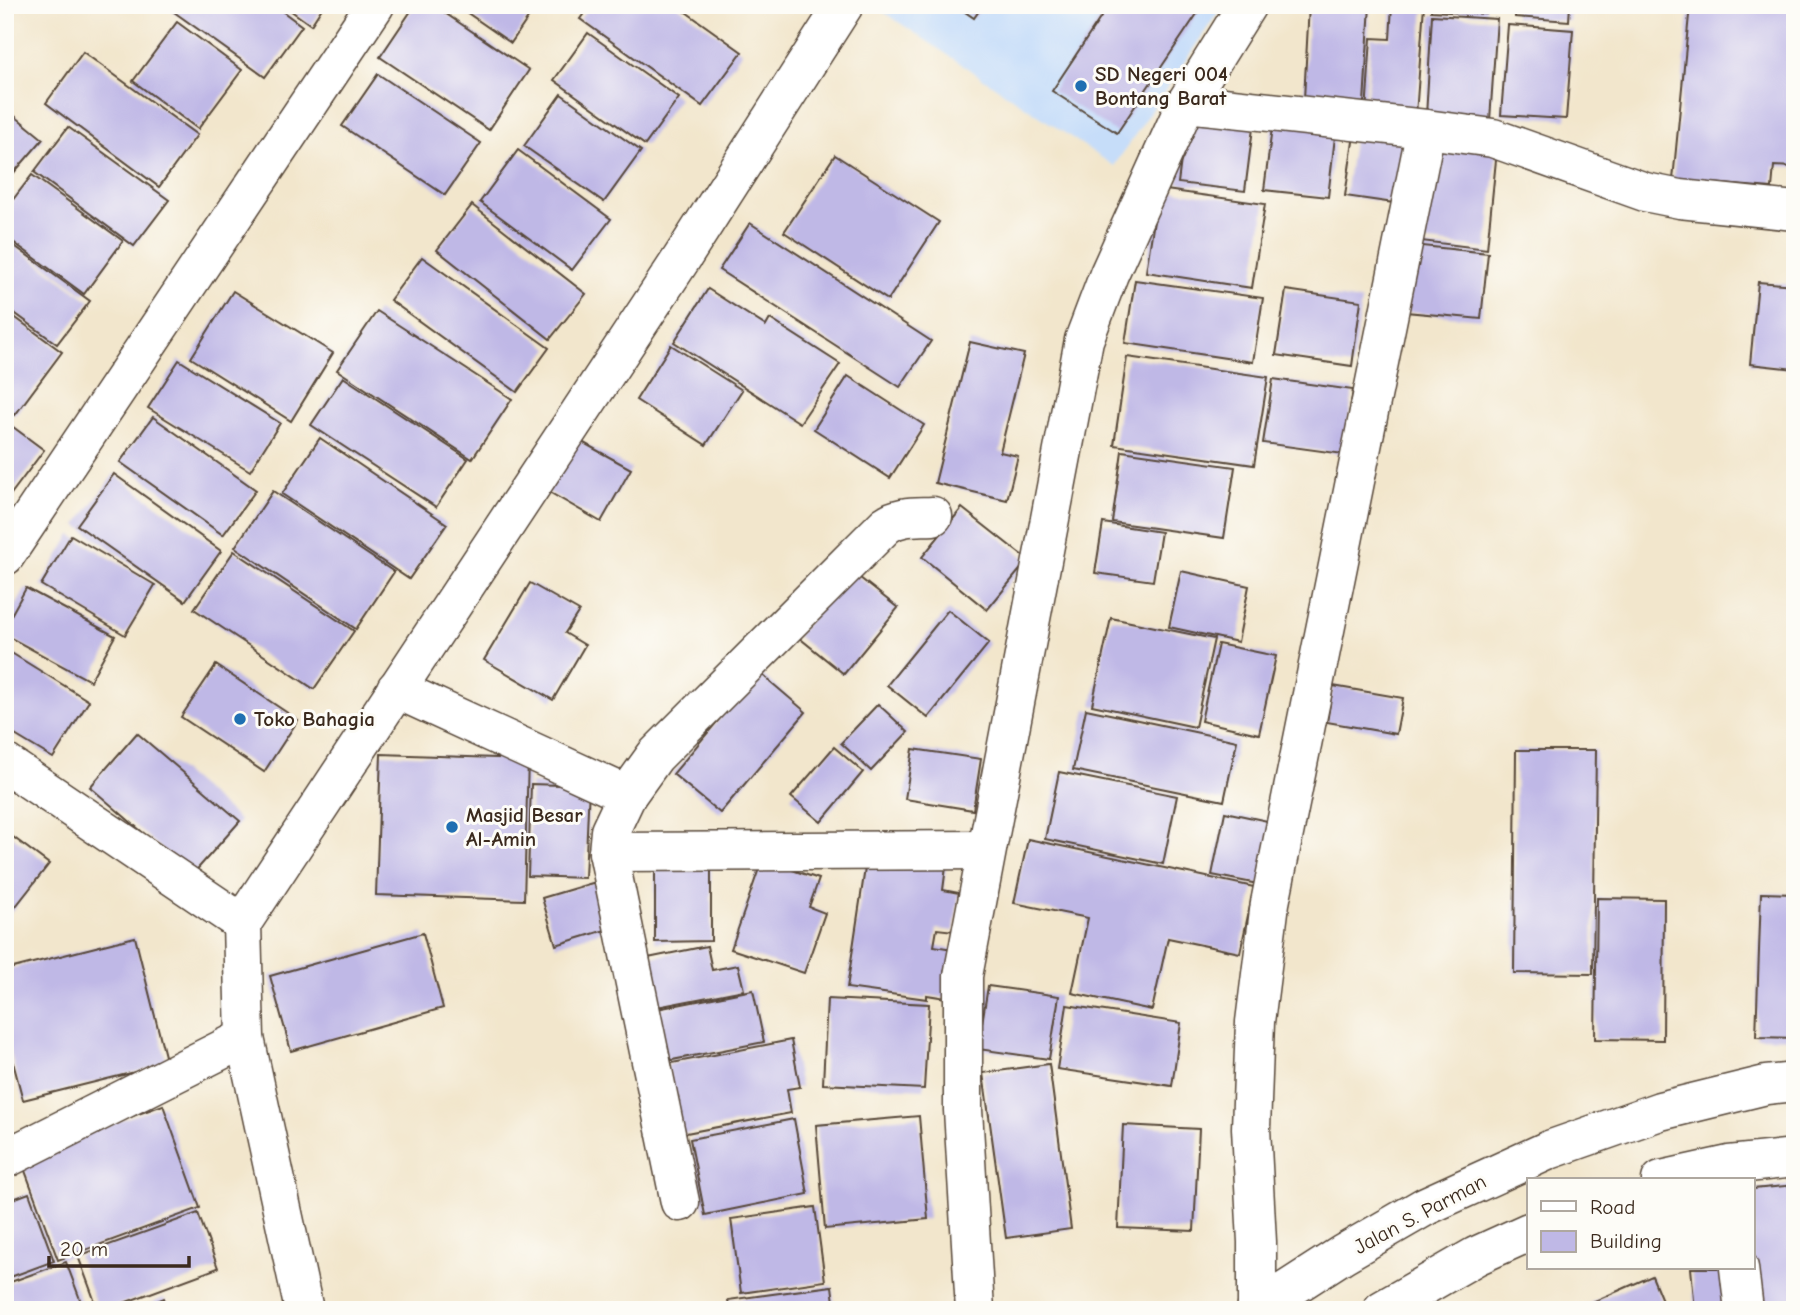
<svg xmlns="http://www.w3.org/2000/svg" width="1800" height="1315" viewBox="0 0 1800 1315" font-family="'Comic Neue',sans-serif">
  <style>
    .built { fill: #c6ddf9 }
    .building { fill: #bfb8e6 }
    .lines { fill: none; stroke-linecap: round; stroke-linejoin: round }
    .street-casing { stroke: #564638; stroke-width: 41 }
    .secondary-casing { stroke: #564638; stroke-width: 41 }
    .street { stroke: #fff; stroke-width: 38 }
    .secondary { stroke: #fff; stroke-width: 38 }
    .poi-dot { fill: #1f6fb2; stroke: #fdfcf7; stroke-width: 2.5 }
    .labels { text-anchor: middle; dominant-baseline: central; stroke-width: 6; stroke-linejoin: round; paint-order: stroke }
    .poi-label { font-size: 21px; font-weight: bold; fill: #3b2a1e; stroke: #fdfcf7; text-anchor: start }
    .street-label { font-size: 21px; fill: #3b2a1e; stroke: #fdfcf7 }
  </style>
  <rect width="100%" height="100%" fill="#fdfcf7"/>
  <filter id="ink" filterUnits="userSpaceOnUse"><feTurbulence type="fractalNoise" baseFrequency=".0143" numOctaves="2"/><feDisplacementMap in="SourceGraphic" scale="14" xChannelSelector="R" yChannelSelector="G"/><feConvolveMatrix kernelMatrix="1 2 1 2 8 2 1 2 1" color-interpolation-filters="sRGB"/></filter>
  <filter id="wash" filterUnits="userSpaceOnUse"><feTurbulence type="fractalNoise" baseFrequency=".00686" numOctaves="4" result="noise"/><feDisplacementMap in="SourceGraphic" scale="28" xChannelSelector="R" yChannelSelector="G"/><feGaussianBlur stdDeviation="1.57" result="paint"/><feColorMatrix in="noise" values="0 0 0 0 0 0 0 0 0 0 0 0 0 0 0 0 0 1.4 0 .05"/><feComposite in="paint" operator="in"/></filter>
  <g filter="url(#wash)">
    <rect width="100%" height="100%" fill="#f2e6cc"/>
    <path class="built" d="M873,5h350l-109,161z"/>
    <g id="blocks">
      <g class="building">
        <path d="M168,5h106l28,21 -37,51 -98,-70z"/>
        <path d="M283,5h41l-13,20z"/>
        <path d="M415,5h18l96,65 -40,60 -109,-73z"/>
        <path d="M456,5h81l-26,38z"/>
        <path d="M590,5h86l66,47 -40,54 -122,-87z"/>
        <path d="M955,5h28l-9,13z"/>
        <path d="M1109,5h94l-86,128 -65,-42z"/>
        <path d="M1309,5h61l-6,98 -60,-4z"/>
        <path d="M1392,5h32l-8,110 -50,-2 5,-75 19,1z"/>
        <path d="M1431,5h55v9l-55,-3z"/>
        <path d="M1515,5h55l-1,16 -54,-4z"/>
        <path d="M1690,5h105v162l-21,-1 -2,22 -99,-8z"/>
        <path d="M1432,15l65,4 -7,101 -64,-4z"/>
        <path d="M177,22l65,48 -44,59 -65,-48z"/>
        <path d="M1508,25l65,5 -7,89 -65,-4z"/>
        <path d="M588,33l91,65 -34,47 -91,-65z"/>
        <path d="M83,52l114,83 -38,52 -113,-84z"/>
        <path d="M378,74l103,69 -36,52 -103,-69z"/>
        <path d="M561,94l80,57 -37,51 -80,-56z"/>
        <path d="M5,108l38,31 -38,44z"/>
        <path d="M1187,112l67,8 -9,71 -67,-8z"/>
        <path d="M1273,120l63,8 -8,69 -64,-7z"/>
        <path d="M68,127l101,73 -35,46 -100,-74z"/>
        <path d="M1355,128l55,8 -9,68 -56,-8z"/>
        <path d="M1432,143l65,7 -10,99 -66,-8z"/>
        <path d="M518,150l93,69 -39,51 -92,-68z"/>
        <path d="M835,155l104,67 -51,78 -104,-68z"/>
        <path d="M32,175l91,66 -39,53 -79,-58v-26z"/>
        <path d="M1159,189l106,15 -13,84 -106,-16z"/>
        <path d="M472,205l114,89 -36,45 -113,-89z"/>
        <path d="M750,223l181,118 -31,46 -181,-117z"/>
        <path d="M5,239l85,62 -33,43 -52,-38z"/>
        <path d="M1413,245l75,8 -7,66 -75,-7z"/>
        <path d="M422,257l127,91 -32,44 -127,-92z"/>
        <path d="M1135,280l128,18 -10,64 -128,-19z"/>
        <path d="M1758,282l37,3v84l-45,-5z"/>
        <path d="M708,289l58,37 4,-7 70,45 -40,59 -126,-81z"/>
        <path d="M1286,290l75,11 -9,65 -76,-11z"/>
        <path d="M233,291l100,62 -42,68 -100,-63z"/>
        <path d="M5,310l57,42 -47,63 -10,-7z"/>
        <path d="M377,311l135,88 -40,60 -135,-89z"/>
        <path d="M970,342l54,12 -24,98 18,4 -11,44 -72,-17z"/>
        <path d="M671,345l71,45 -36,55 -70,-45z"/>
        <path d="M1127,357l141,20 -14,88 -140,-20z"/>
        <path d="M179,360l101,63 -30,48 -102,-63z"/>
        <path d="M848,376l76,49 -34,53 -76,-49z"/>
        <path d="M343,377l125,82 -32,48 -125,-82z"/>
        <path d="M1273,379l80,11 -10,64 -80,-11z"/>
        <path d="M153,417l103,73 -33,45 -103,-73z"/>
        <path d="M5,421l39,29 -36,48 -3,-3z"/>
        <path d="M571,436l60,33 -30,53 -59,-34z"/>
        <path d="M320,438l127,86 -38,55 -127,-85z"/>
        <path d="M1122,451l113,16 -11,71 -112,-16z"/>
        <path d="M114,474l107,77 -36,50 -108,-76z"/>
        <path d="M273,491l121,81 -38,57 -121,-82z"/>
        <path d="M962,508l66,52 -41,50 -65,-53z"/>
        <path d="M1103,523l58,9 -8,49 -58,-8z"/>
        <path d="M71,535l84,50 -30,50 -84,-50z"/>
        <path d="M234,551l120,80 -40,58 -120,-80z"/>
        <path d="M850,570l48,38 -54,66 -47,-38z"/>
        <path d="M1181,571l68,15 -11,56 -69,-15z"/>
        <path d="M530,583l49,28 -14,22 20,12 -32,55 -69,-40z"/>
        <path d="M26,588l89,48 -25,45 -85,-46v-9z"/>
        <path d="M948,610l41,33 -61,75 -41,-33z"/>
        <path d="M1111,618l103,21 -19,88 -103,-22z"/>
        <path d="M1218,644l58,12 -17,78 -58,-13z"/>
        <path d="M5,649l84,52 -36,57 -48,-29z"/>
        <path d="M216,665l82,55 -34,52 -83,-55z"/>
        <path d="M759,672l47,40 -86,101 -47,-39z"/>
        <path d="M1333,686l70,12 -7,36 -69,-12z"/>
        <path d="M878,704l30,28 -37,39 -30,-28z"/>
        <path d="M1086,709l151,32 -13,60 -151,-31z"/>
        <path d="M137,733l103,88 -48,54 -102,-88z"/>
        <path d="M834,747l29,25 -42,50 -30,-25z"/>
        <path d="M913,749l68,10 -8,51 -68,-11z"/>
        <path d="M1516,750h80l-3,224 -79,-1z"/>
        <path d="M381,754l147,5 -4,141 -148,-5z"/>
        <path d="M1059,772l118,24 -14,68 -118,-25z"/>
        <path d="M531,784l58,2 -4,92 -57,-2z"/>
        <path d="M1225,812l52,11 -14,62 -51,-10z"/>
        <path d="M5,831l44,33 -44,56z"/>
        <path d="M1028,839l226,48 -14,66 -72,-15 -16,72 -80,-17 16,-75 -74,-15z"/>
        <path d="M867,855l79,12 -3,23 16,3 -5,38 -17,-2 -3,17 19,3 -7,49 -19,-3v4l-80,-11z"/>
        <path d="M655,860h56v81l-56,1z"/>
        <path d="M762,860l57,19 -10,28 16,6 -21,60 -73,-24z"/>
        <path d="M599,881l13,47 -56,17 -14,-47z"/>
        <path d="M1761,893l34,1v144l-39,-1z"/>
        <path d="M1597,898l67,1 -1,141 -68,-1z"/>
        <path d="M423,933l20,75 -152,43 -21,-75z"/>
        <path d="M135,937l32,127 -144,36 -18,-68v-62z"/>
        <path d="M707,946l5,24 26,-5 6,25 -92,18 -9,-49z"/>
        <path d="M988,986l71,10 -10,63 -71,-10z"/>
        <path d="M753,990l11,52 -102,20 -10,-52z"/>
        <path d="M827,999l102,5 -5,85 -101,-5z"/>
        <path d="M1067,1005l114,18 -9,63 -115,-17z"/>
        <path d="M791,1040l9,47 -13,2 4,24 -110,21 -14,-70z"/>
        <path d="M1049,1064l22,165 -65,9 -23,-165z"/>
        <path d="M163,1105l37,103 -142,52 -38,-103z"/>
        <path d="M919,1116l9,103 -103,10 -9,-104z"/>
        <path d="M794,1119l14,75 -103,21 -15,-76z"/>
        <path d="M1123,1125l76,4 -5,102 -76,-3z"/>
        <path d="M1795,1185v125h-39l-3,-42v-79z"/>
        <path d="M29,1193l25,68 -49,18v-77z"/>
        <path d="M815,1207l10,74 -84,12 -10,-74z"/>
        <path d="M198,1213l20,55 -113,42h-7l-20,-54z"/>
        <path d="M66,1262l18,48h-79v-26z"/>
        <path d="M1691,1268h40l4,42h-40z"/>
        <path d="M1652,1276l14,34h-92l44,-19z"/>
        <path d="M832,1286l3,24h-105l-2,-10z"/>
        <path d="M164,1298l4,12h-32z"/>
      </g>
    </g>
  </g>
  <g filter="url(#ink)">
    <use href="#blocks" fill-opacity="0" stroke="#564638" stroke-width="2"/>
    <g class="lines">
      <defs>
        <g id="street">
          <path d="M1186,103l240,26 67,9 152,54 35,7 115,12"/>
          <path d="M5,556l370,-551"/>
          <path d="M396,689l231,106"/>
          <path d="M5,763l237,160"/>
          <path d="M608,852l378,-2"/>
          <path d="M5,1159l240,-121"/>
          <path d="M680,1202l-72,-350 2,-21 17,-36 28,-39 231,-231c14,-10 30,-8 47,-9"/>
          <path d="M1739,1268l5,42"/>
          <path d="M1257,1309v-67l-6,-114 4,-106 15,-119 156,-774"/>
          <path d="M304,1310l-59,-272 -3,-115 440,-665 162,-253"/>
          <path d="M975,1310l-12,-200v-134l121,-636 25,-66 77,-171 61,-98"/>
        </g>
        <g id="secondary">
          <path d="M1661,1180l68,-15 66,-7"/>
          <path d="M1256,1310l87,-56 83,-48 123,-56 111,-39 106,-26 29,-3"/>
          <path d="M1382,1310l94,-54 53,-24"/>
        </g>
      </defs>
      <use href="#street" class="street-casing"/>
      <use href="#secondary" class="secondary-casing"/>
      <use href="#street" class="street"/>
      <use href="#secondary" class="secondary"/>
    </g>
  </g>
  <g class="poi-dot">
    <circle cx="1081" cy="86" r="7"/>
    <circle cx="240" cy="719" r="7"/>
    <circle cx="452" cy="827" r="7"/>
  </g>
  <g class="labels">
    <g class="poi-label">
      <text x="1095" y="74">SD Negeri 004<tspan x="1095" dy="24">Bontang Barat</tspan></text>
      <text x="254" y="719">Toko Bahagia</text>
      <text x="466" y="815">Masjid Besar<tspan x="466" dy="24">Al-Amin</tspan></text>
    </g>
    <g class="street-label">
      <text transform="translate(1420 1214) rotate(-28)">Jalan S. Parman</text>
    </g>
  </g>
  <rect width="1800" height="1315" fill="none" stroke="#fdfcf7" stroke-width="28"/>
  <rect x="1527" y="1178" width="228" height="91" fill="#fdfcf7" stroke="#afa8a0" stroke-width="2"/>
  <rect x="1541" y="1201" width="35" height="10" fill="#ffffff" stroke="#afa8a0" stroke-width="2"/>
  <text x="1590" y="1214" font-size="21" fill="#3b2a1e">Road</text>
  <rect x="1541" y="1231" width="35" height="21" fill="#bfb8e6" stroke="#afa8a0" stroke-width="2"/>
  <text x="1590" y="1248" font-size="21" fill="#3b2a1e">Building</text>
  <path d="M49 1256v10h140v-10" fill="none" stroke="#3b2a1e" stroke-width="3.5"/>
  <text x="60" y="1256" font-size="21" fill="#3b2a1e" stroke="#fdfcf7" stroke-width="5" paint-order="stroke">20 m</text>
</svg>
